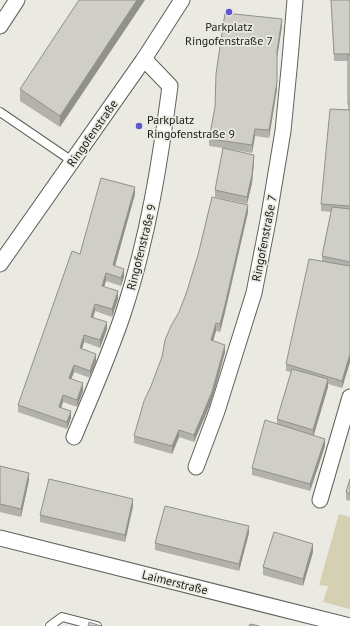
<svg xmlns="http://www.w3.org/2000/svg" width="350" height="626" viewBox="0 0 350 626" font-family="'PT Sans',sans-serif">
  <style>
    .green { fill: #d4d0b1 }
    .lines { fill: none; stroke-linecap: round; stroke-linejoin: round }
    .service-casing { stroke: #61605a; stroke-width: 10 }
    .minor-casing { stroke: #61605a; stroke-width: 17 }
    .service { stroke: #fff; stroke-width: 8 }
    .minor { stroke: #fff; stroke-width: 15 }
    .wall { fill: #b2b1ab }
    .shaded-wall { fill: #91908b }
    .building { fill: #cfcec7; stroke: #91908b }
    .poi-dot { fill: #5e57d0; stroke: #ebeae2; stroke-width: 1.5 }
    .labels { text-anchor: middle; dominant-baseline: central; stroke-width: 3.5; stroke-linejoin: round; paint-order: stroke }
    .poi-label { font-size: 12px; fill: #1c1c19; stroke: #ebeae2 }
    .street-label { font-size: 12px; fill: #1c1c19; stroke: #ebeae2 }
  </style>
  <rect width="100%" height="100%" fill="#ebeae2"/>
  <path class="green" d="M339,514l11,3v92l-27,-7 5,-16 -9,-1z"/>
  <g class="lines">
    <defs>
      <g id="service">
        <path d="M0,112l72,49"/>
        <path d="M50,626l12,-9 35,9"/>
      </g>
      <g id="minor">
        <path d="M0,26l17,-26"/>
        <path d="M0,264l144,-205 38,-59"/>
        <path d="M74,437c17,-41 36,-83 50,-126 24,-73 36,-149 46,-225l-26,-27"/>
        <path d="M196,467l21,-56 37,-118 14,-72 15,-90 7,-72 5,-59"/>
        <path d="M320,500l30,-103"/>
        <path d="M0,538l350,88"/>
      </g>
    </defs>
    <use href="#service" class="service-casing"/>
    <use href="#minor" class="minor-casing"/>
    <use href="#service" class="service"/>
    <use href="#minor" class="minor"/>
  </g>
  <g class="wall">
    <path d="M79,0l-19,127 -40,-26v-12z"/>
    <path d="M331,0h19v362l-8,26 -14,-4v3l-14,48 11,11 -15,45 -58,-16v-7l25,-44v-5l14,-47 -5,-1v-7l36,-102v-6l9,-44 -10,-1v-7l27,-94v-49h-14z"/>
    <path d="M282,26l-5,32v31l-8,49 -14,-2 -3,17 -24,-4 26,13 -2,21 -5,21 -32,-7v-7l8,-42 -14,-2v-7z"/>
    <path d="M135,194l-20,72 9,10 -3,10 -15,-5 -2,6 14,12 -6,18 -17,-6 -2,7 14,11 -7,19 -16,-6 -2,7 14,12 -6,17 -16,-6 -3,7 12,12 -6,16 -14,-5 -2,5 10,11 -4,11 -49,-17v-7l62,-151z"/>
    <path d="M248,212l-23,100 -5,20 -4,-1 -3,10 12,11 -13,48 -18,42 -15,-5 -7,17 -38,-11v-7l28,-79z"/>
    <path d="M0,466l29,14 -8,37 -21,-5z"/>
    <path d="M350,479v22l-4,-1v-8z"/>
    <path d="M133,506l-8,36 -85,-20v-7z"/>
    <path d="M249,533l-10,38 -84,-21v-7z"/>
    <path d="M313,552l-10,34 -40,-11v-8z"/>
  </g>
  <g class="shaded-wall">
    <path d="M137,0h8l-85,127v-11z"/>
    <path d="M282,19v7l-5,32v31l-8,49v-8l8,-79z"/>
    <path d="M255,129v7l-3,17v-8z"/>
    <path d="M254,155v7l-2,21 -5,21v-7z"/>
    <path d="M135,187v7l-22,79v-8z"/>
    <path d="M248,205v7l-23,100 -5,20v-8z"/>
    <path d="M124,269v7l-3,10v-8z"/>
    <path d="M106,273v8l-4,12v-7z"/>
    <path d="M118,291v8l-6,18v-8z"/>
    <path d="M95,304v7l-4,13v-7z"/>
    <path d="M107,322v7l-7,19v-8z"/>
    <path d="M216,323v8l-5,17v-8z"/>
    <path d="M84,335v7l-4,13v-7z"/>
    <path d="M225,345v7l-13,48 -18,42v-7z"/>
    <path d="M96,354v7l-6,17v-7z"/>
    <path d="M350,354v8l-8,26v-7z"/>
    <path d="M74,365v7l-5,13v-7z"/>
    <path d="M328,379v8l-15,50v-7z"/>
    <path d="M83,383v8l-6,16v-7z"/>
    <path d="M63,395v7l-4,12v-7z"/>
    <path d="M71,411v7l-4,11v-7z"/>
    <path d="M179,430v7l-7,17v-8z"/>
    <path d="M325,439v7l-15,45v-7z"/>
    <path d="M29,473v7l-8,37v-8z"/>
    <path d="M133,499v7l-8,36v-7z"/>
    <path d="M249,526v7l-10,38v-7z"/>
    <path d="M313,544v8l-10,34v-7z"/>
  </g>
  <g class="building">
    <path d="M79,0h58l-77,116 -40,-27z"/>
    <path d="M331,0h19v54h-16z"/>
    <path d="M225,13l57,6 -5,32v31l-8,48 -14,-1 -3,16 -43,-6 6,-32 1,-33z"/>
    <rect x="348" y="55" width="2" height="49"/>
    <path d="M330,109l20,1v96l-29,-2z"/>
    <path d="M223,148l31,7 -2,20 -5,22 -32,-7z"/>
    <path d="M101,178l34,9 -22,78 11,4 -3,9 -15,-5 -4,13 16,5 -6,18 -17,-5 -4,13 16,5 -7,18 -16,-5 -4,13 16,6 -6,17 -16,-6 -5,13 14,5 -6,17 -14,-5 -4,12 12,4 -4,11 -49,-17 54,-154 8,3z"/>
    <path d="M212,197l36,8 -23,100 -5,19 -4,-1 -5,17 14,5 -13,47 -18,43 -15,-5 -7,16 -38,-10 10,-35 7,-15 11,-29 3,-17 6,-14 8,-14 7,-18 12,-39z"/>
    <path d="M332,207l18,2v53l-28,-6z"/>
    <path d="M309,259l41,7v88l-8,27 -56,-17z"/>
    <path d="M292,369l36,10 -15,51 -36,-11z"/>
    <path d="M265,420l60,19 -15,45 -58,-16z"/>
    <path d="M0,466l29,7 -8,36 -21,-5z"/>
    <path d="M49,479l84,20 -8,36 -85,-20z"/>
    <path d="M350,479v15l-4,-2z"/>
    <path d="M165,506l84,20 -10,38 -84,-21z"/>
    <path d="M274,532l39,12 -10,35 -40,-12z"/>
    <path d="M89,622l12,4h-13z"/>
    <path d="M250,624l9,2h-10z"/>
  </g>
  <g class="poi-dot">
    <circle cx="229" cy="12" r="4"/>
    <circle cx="139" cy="126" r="4"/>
  </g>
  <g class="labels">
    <g class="poi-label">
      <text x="229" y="26">Parkplatz<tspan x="229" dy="14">Ringofenstraße 7</tspan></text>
      <text x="147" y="119" text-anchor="start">Parkplatz<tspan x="147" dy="14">Ringofenstraße 9</tspan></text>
    </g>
    <g class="street-label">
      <text transform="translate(92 133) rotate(-55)">Ringofenstraße</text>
      <text transform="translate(264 238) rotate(-79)">Ringofenstraße 7</text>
      <text transform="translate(141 247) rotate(-76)">Ringofenstraße 9</text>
      <text transform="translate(175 582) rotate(14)">Laimerstraße</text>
    </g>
  </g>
</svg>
